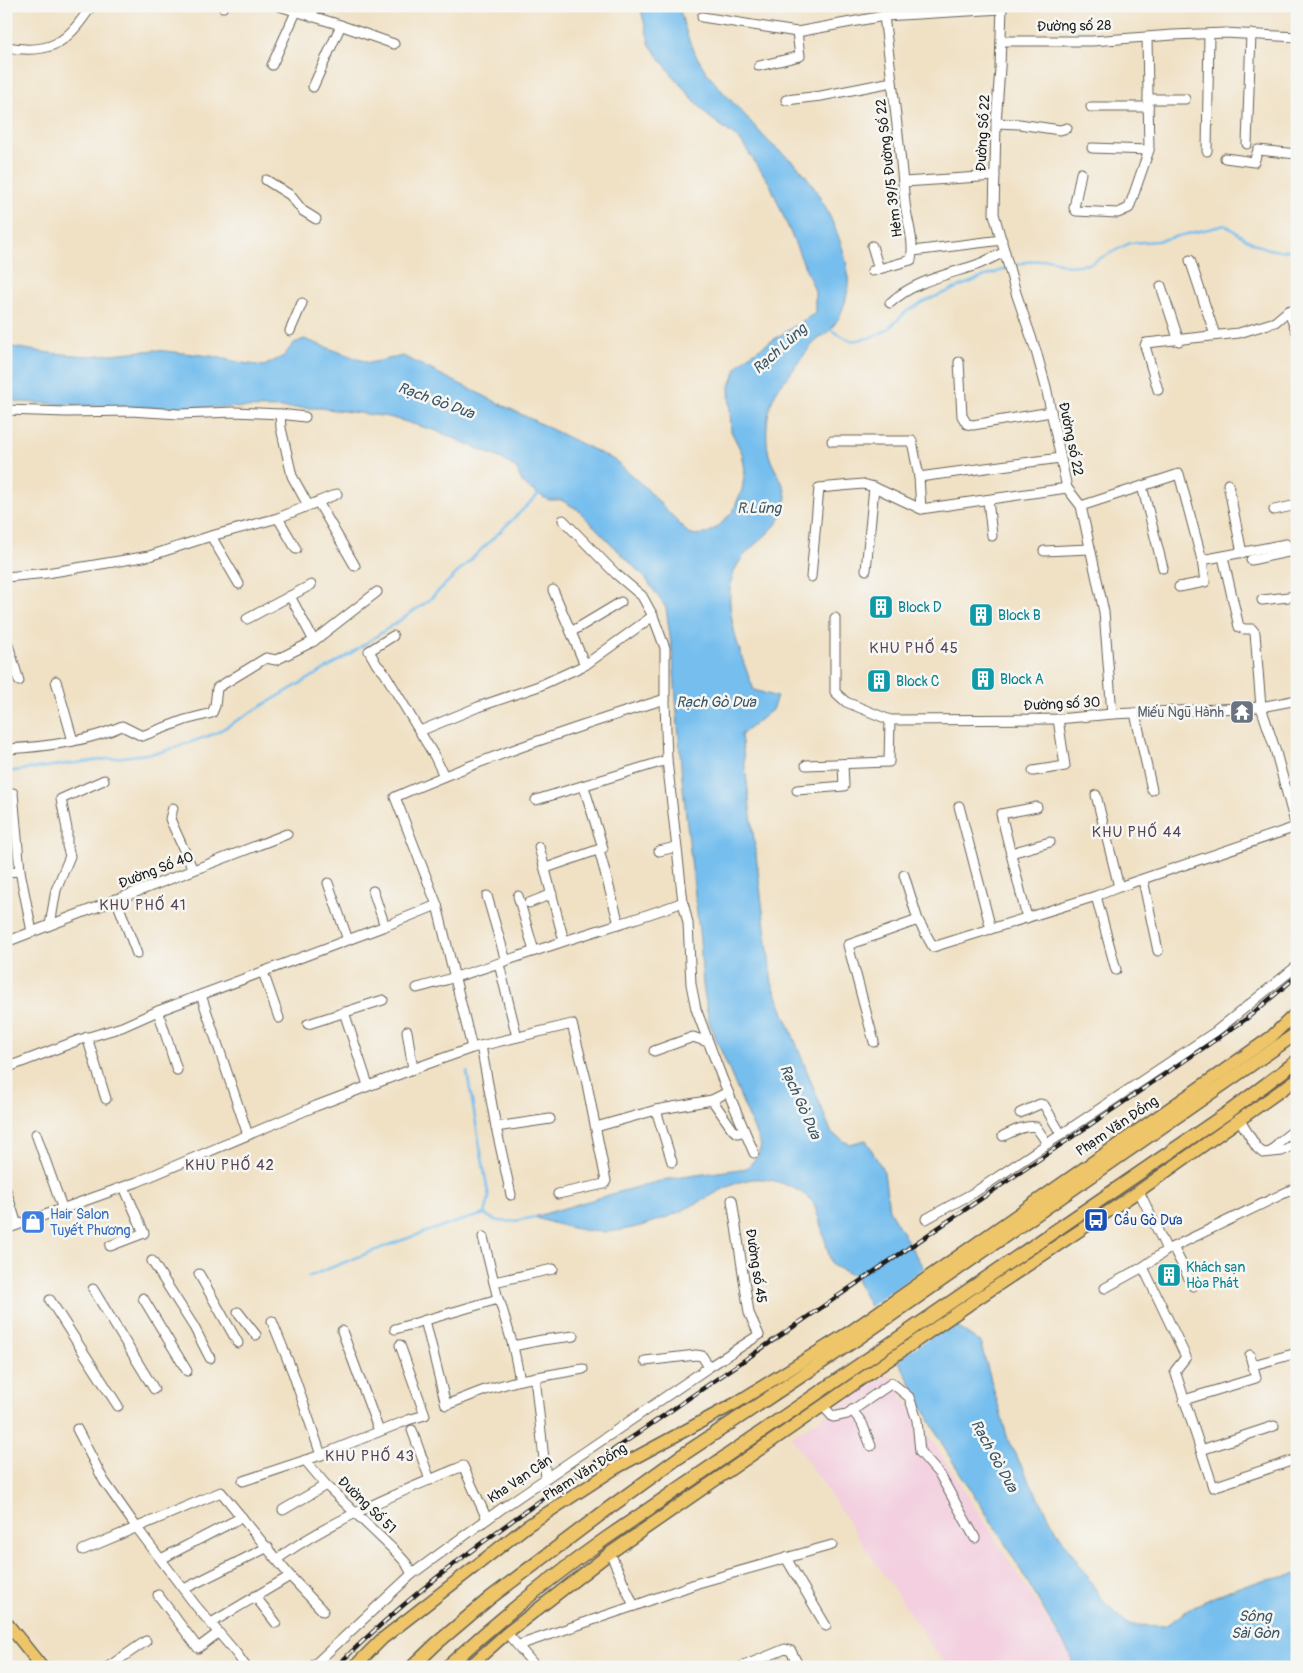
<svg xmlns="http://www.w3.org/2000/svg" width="1303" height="1673" viewBox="0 0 1303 1673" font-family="Pangolin,sans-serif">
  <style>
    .built { fill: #f3cfdf }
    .water { fill: #75beee; stroke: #486d85 }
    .pier { fill: #f0e1c5 }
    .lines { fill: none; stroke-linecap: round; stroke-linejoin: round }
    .stream { stroke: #75beee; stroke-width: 2.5 }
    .minor-casing { stroke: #666157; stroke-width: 11 }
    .major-casing { stroke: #666157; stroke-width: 14 }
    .highway-casing { stroke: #666157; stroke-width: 15 }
    .minor { stroke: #fff; stroke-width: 9 }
    .major { stroke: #eec569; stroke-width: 11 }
    .highway { stroke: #eec569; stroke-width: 12 }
    .rail-casing { stroke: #1c1c1c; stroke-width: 4.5 }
    .rail { stroke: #f6f6f2; stroke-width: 2.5; stroke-dasharray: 8; stroke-linecap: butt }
    .labels { text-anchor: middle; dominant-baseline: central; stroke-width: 5; stroke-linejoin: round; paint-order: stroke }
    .street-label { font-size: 14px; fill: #1c1c1c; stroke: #f6f6f2 }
    .culture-label { font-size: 14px; fill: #0d838f; stroke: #f6f6f2; text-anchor: start }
    .worship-label { font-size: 14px; fill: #5b616d; stroke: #f6f6f2; text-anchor: end }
    .shop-label { font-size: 14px; fill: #366cbe; stroke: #f6f6f2; text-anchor: start }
    .transit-label { font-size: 14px; fill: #164399; stroke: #f6f6f2; text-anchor: start }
    .water-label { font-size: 15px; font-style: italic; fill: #3b5566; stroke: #f6f6f2 }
    .neighbourhood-label { font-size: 15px; letter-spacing: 1px; fill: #584455; stroke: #f6f6f2 }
  </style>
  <rect width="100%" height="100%" fill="#f6f6f2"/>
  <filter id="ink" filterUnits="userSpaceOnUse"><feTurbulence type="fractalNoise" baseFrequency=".02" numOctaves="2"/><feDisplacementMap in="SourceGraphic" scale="10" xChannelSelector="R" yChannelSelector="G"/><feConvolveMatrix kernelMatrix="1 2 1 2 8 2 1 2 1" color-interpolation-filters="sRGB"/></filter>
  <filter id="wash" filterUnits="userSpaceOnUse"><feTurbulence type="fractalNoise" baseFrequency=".0096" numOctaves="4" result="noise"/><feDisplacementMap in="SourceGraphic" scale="20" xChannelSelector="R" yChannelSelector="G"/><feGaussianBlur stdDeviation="1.12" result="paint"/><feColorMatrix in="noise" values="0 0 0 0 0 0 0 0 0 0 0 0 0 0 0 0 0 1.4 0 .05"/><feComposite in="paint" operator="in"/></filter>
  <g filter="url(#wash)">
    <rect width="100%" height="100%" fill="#f0e1c5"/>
    <path class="built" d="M889,1374l183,284v9h-126l-155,-230z"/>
    <path class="water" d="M640,6h39c5,20 10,39 21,56 10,17 24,31 38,46 11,11 21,24 32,35 11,10 24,18 33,29 19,24 42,71 45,101 2,19 -5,42 -17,56 -5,6 -13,9 -18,15 -6,6 -10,13 -15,19 -8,12 -19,22 -25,35 -7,18 -9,45 -2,63 5,12 15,24 15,37 0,31 -34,42 -48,66 -21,32 3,93 16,126l23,7 -5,13 -31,25 31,248 60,151 17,10 17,-4 18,32 5,38 70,118 21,14 29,101 48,88 47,71 25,23 36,1 29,-20 45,-20 58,-12v93h-225v-9l-69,-118 -57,-89 -92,-175 -22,-11c-4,-11 -15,-60 -21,-65 -15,-14 -44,-25 -64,-20 -18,4 -35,16 -52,24 -24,13 -51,23 -79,27 -24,4 -59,-6 -82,-14l88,-26 46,-12 79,-11 10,-11 4,-11 -52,-124 -6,-37 -3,-45 -18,-161 -9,-121 -7,-50 -20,-29 -69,-70 -16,-9h-13l-21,-13 -5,-5 -6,-14 -14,-9 -65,-28 -48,-14 -69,-9 -207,-1 -93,-5 -14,-3v-53l43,7 39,3 67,-6 56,6 31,7 22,3 20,-10 9,-12 11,-5 65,24 34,-7 211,104 32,28 44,47 16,-1 13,-8 14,-15 9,-21 3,-20 -3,-17 -11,-22 -2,-43 9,-22 10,-10 67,-43v-22l-45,-107 -30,-44 -32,-24 -35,-40 -23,-31z"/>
    <path class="pier" d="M926,1267l30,52 -60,42 -28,-53z"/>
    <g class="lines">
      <g class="stream">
        <path d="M829,329l22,12 18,-3 18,-8 20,-19 20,-11 61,-25 38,-13 24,-3 17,7 22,-2 41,-21 27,-2 69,-16c21,16 44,31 71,24"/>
        <path d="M6,772l156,-20 52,-18 130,-76 83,-56 112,-108"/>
        <path d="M467,1072l22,126 -4,16"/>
        <path d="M308,1277c59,-24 116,-47 177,-63 15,13 33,6 50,3"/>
      </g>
    </g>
  </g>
  <g filter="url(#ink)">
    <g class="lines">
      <defs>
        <g id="minor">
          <path d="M279,6l55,17 60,21"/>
          <path d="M1002,6l-2,62 -4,55 -2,91 22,79 20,58 10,36 21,101 14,18 23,106 8,102"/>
          <path d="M223,7v-1"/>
          <path d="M312,17l2,-11"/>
          <path d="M702,17l95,15 87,-16 118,-7"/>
          <path d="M1001,41h91l81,-6 52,-2 72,4"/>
          <path d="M6,47c44,8 62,-4 85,-41"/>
          <path d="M272,65l24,-53"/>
          <path d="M759,66l41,-10 -3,-24"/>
          <path d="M313,87l28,-62"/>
          <path d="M1148,99h37"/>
          <path d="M786,100l35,-4 71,-14"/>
          <path d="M1091,107h57"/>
          <path d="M996,123l23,1 41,6 7,-2"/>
          <path d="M1247,144l4,-110"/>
          <path d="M1092,148l57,2"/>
          <path d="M1207,151l2,-117"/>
          <path d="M1225,158l29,4 4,-12 39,4"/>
          <path d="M1081,173l-7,35 2,3 42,2 11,-5 20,-58 -2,-113"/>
          <path d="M266,180l24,15 13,16 13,8"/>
          <path d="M904,182l91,-6"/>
          <path d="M872,246l7,23"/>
          <path d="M913,251l89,-11"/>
          <path d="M1190,260l25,75"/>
          <path d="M872,271l39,-11c4,-19 -4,-38 -6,-57 -6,-63 -13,-125 -21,-187"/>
          <path d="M1161,286l18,55"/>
          <path d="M890,303c25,-23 58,-28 89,-39 9,-4 17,-8 26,-12"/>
          <path d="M1288,311l9,21"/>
          <path d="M290,331l12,-28"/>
          <path d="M959,362l3,54 5,8 6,1 78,-13"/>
          <path d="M1158,390l-13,-44 1,-3 93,-10 36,-11 13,-11 9,-3"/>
          <path d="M6,410l60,2 64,-1 49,3 56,-2 45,2 25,3"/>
          <path d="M280,414l1,14 11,48 16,29"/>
          <path d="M832,441h80l7,36 2,32"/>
          <path d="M919,477l141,-19"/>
          <path d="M1228,484l14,69"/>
          <path d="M1142,486l21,82"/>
          <path d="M988,500l4,36"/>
          <path d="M318,502l37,64"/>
          <path d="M1081,506l98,-32 23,86 3,22 -26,5"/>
          <path d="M1274,510l23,-5"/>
          <path d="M278,518l18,31"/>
          <path d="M563,520l53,54 26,22 11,20 12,32v54l2,58 16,142 5,21 3,61 5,25 26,69 32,75"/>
          <path d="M211,536l28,48"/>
          <path d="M1044,551l46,-2"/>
          <path d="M1223,557l16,70 5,2h8l3,4 6,74 14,42 22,81"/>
          <path d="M1202,560l84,-16 2,8 9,-2"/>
          <path d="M1251,560l37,-8"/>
          <path d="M866,570l8,-83"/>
          <path d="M6,577l41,-4 102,-17 62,-20 67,-18 59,-24"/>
          <path d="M811,577l8,-89 44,-4 11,3 47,22 146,-21"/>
          <path d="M553,590l32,75"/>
          <path d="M290,596l24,45"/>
          <path d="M1262,600l35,-4"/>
          <path d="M835,618v74l11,10 44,18 168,-1 54,-5 149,-7 36,-7"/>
          <path d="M247,619l64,-34"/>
          <path d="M571,632l50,-30"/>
          <path d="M393,636l-24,15 8,14 7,7 51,85 9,19"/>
          <path d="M6,638l13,43"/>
          <path d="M56,681l17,60"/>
          <path d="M1135,713l17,77"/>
          <path d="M420,731l58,-24 61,-21 46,-21 68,-49"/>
          <path d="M6,749c39,-2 81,-7 116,-23l20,10 43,-16 27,-7 3,-7 2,-18 49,-30 10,2 38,-19 63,-49"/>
          <path d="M806,765l83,-3 1,-42"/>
          <path d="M1033,771l32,-5 -7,-47"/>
          <path d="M797,790l47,-4 -1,-22"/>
          <path d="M13,793l7,78 12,61"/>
          <path d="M1096,795l23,92"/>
          <path d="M536,800l131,-40"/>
          <path d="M959,806l32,123"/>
          <path d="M173,808l-3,11 23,51"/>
          <path d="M539,847l25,94"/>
          <path d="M599,850l20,74"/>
          <path d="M659,851l17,-4"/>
          <path d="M1011,853l39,-11"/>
          <path d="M546,868l57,-20 -18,-58"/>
          <path d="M6,872l14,-1"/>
          <path d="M904,875l14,45"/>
          <path d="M1143,880l15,71"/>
          <path d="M328,883l20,57"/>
          <path d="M373,891l12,35"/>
          <path d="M487,896l19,65"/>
          <path d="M518,896l16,55"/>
          <path d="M1096,896l20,74"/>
          <path d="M116,899l21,55"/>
          <path d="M529,903l23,-9"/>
          <path d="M1027,918l-26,-104 36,-7"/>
          <path d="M50,925l6,-35 14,-34 -3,-10v-17l-6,-30 43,-19"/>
          <path d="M6,942l281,-108"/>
          <path d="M499,964l18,73"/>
          <path d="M263,972l16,46"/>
          <path d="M417,988c48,-12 95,-30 142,-45 41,-14 83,-25 124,-41"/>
          <path d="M201,995l47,140"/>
          <path d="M158,1011l19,59"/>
          <path d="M344,1012l24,73"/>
          <path d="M308,1024l75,-24"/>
          <path d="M407,1031l6,38"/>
          <path d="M87,1037l19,62"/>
          <path d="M874,1042l-26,-97 70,-25 15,27 163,-51 23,-9 177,-60"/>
          <path d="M481,1046l15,81 15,68"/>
          <path d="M472,1048l-35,-143 -42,-108c88,-39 179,-69 270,-98"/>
          <path d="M654,1051l39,-14 15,5"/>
          <path d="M6,1068l73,-28 43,-13 36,-16 227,-85 52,-21"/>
          <path d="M712,1100l21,30 5,3 6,-2"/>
          <path d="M656,1110l16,52"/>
          <path d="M1020,1113l20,-9 4,1 17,29"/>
          <path d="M1239,1119l18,29 6,5 19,-2 15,-8"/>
          <path d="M496,1127l54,-8"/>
          <path d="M596,1127l60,-17 56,-10 16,-8"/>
          <path d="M36,1134l27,76"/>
          <path d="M1003,1136c11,-5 21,-11 33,-9l11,16"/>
          <path d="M1272,1151l7,-9 18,-14"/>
          <path d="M6,1190l11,35"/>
          <path d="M1139,1191l28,59 -24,17 43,90 -11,14 38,116 84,-28"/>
          <path d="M926,1219l49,-27 240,-160 82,-66"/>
          <path d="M6,1229l131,-47 179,-76 97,-37 59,-21 100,-24 14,55 20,102 -2,3 -46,10"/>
          <path d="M483,1237l15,62 3,6 12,41 7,34"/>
          <path d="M110,1246l34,-13 -20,-46"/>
          <path d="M1173,1247l20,39"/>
          <path d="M1167,1250l130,-63"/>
          <path d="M152,1261l42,66 16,31"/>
          <path d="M199,1274l39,69"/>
          <path d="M494,1282l59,-13"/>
          <path d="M1105,1288l38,-21"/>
          <path d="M93,1289l61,100"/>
          <path d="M143,1298l44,73"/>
          <path d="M50,1300l68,106"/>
          <path d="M238,1312l18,23"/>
          <path d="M425,1320l21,85 39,-15 35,-10 63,-11"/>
          <path d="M272,1321l21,52 28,82"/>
          <path d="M395,1329l103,-30"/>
          <path d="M342,1331l37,100"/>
          <path d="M513,1346l29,-6 32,-4"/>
          <path d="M645,1361l51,-6 6,1 7,11"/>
          <path d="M1253,1365l44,-12"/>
          <path d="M535,1377l11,101"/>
          <path d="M1184,1400l72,-22 -6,-23"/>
          <path d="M823,1406l10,11 14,-3 45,-31 17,14 8,23 3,32 20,23 35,63"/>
          <path d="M852,1410l10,13 9,23"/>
          <path d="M77,1429l27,52 33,47 59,78 40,47 10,14"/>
          <path d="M412,1430l18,50"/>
          <path d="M1201,1450l73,-24"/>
          <path d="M305,1460l21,25 71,68 9,10 6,11"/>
          <path d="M243,1481l78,-26 87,-35 17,-5 -25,-70"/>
          <path d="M283,1510l43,-25"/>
          <path d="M83,1550l138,-58 69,84 33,35"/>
          <path d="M610,1553l24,53 64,-23 134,-38"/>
          <path d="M786,1558l40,68"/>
          <path d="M161,1559l81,-42"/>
          <path d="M277,1559c56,-40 123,-67 186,-93l24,53"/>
          <path d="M184,1589l84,-42"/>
          <path d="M158,1595l40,53 20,-15"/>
          <path d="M255,1596l21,27"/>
          <path d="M211,1623l79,-47"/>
          <path d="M507,1633l29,34"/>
          <path d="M519,1645l115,-39"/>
          <path d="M108,1667l38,-26"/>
          <path d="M312,1667l100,-93 89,-65 208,-142 50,-32 -10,-22 -17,-113"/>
          <path d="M741,1667l44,-18 6,2 8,16"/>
        </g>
        <g id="major">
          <path d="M6,1622l36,45"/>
          <path d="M354,1667l28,-28 145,-113 89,-58 120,-65 115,-72 369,-258 51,-36 26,-25"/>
          <path d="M469,1667l38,-34 103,-80 367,-254 162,-108 158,-112"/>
        </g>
        <g id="highway">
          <path d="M412,1667l24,-23 54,-46 119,-90 69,-50 179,-119 440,-306"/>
          <path d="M447,1667c50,-46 103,-89 158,-128l625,-428 67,-50"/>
        </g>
      </defs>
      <use href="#minor" class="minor-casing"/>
      <use href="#major" class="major-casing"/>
      <use href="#highway" class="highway-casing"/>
      <use href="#minor" class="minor"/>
      <use href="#major" class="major"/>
      <use href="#highway" class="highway"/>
      <defs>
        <path id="rail" d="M336,1667c106,-106 234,-186 356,-271 176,-121 352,-240 529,-360l25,-17 51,-43"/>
      </defs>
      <use href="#rail" class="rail-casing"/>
      <use href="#rail" class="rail"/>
    </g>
  </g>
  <defs>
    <symbol id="building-square" viewBox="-11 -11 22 22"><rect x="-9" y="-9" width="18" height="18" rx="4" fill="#0f9aa8" stroke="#f6f6f2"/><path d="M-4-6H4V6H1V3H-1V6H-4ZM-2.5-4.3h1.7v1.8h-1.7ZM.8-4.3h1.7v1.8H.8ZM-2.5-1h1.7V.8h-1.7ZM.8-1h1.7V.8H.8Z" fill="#fff"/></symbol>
    <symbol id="temple-square" viewBox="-11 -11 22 22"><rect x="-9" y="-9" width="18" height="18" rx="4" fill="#6b7280" stroke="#f6f6f2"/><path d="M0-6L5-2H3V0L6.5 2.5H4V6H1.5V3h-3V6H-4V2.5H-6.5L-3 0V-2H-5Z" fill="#fff"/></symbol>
    <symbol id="bus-square" viewBox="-11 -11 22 22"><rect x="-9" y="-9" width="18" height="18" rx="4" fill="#1a4fb4" stroke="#f6f6f2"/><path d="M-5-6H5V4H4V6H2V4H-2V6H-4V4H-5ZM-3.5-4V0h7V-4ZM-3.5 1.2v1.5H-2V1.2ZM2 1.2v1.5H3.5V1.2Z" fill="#fff"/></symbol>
    <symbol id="shop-square" viewBox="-11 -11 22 22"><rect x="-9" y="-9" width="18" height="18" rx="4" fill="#3f7fe0" stroke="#f6f6f2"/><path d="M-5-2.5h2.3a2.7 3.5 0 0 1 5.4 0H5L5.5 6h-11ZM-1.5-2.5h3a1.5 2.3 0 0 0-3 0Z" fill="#fff"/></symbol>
  </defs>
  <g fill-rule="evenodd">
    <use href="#building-square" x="867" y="593" width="28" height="28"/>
    <use href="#building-square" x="967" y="601" width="28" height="28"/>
    <use href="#building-square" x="969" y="665" width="28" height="28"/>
    <use href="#building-square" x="865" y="667" width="28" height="28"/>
    <use href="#temple-square" x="1228" y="698" width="28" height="28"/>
    <use href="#bus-square" x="1082" y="1206" width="28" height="28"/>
    <use href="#shop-square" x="19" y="1208" width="28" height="28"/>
    <use href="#building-square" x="1155" y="1261" width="28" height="28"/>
  </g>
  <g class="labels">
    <g class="street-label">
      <text transform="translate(1074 26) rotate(-1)">Đường số 28</text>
      <text transform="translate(983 133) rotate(-87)">Đường Số 22</text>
      <text transform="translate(889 168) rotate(-97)">Hẻm 39/5 Đường Số 22</text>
      <text transform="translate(1071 439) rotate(78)">Đường số 22</text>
      <text transform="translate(1062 704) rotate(-3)">Đường số 30</text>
      <text transform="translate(156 870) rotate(-21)">Đường Số 40</text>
      <text transform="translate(1117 1126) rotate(-34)">Phạm Văn Đồng</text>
      <text transform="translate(756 1266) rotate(81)">Đường số 45</text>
      <text transform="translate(585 1472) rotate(-32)">Phạm Văn Đồng</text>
      <text transform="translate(520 1479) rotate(-34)">Kha Vạn Cân</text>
      <text transform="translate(367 1505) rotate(44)">Đường Số 51</text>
    </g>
    <g class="culture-label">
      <text x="898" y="607">Block D</text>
      <text x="998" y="615">Block B</text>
      <text x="1000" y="679">Block A</text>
      <text x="896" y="681">Block C</text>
      <text x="1186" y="1267">Khách sạn<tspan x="1186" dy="16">Hòa Phát</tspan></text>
    </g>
    <g class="worship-label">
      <text x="1224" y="712">Miếu Ngũ Hành</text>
    </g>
    <g class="shop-label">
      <text x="50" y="1214">Hair Salon<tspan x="50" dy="16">Tuyết Phương</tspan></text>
    </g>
    <g class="transit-label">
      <text x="1114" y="1220">Cầu Gò Dưa</text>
    </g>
    <g class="water-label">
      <text transform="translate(780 349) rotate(-42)">Rạch Lùng</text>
      <text transform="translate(436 401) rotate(20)">Rạch Gò Dưa</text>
      <text x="759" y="508">R.Lũng</text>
      <text x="716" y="702">Rạch Gò Dưa</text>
      <text transform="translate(800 1102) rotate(66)">Rạch Gò Dưa</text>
      <text transform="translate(994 1456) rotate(61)">Rạch Gò Dưa</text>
      <text x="1255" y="1616">Sông<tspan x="1255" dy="17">Sài Gòn</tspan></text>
    </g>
    <g class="neighbourhood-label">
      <text x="914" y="648">KHU PHỐ 45</text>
      <text x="1137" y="832">KHU PHỐ 44</text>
      <text x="143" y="905">KHU PHỐ 41</text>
      <text x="230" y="1165">KHU PHỐ 42</text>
      <text x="370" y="1456">KHU PHỐ 43</text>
    </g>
  </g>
  <rect width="1303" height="1673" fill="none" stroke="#f6f6f2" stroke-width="25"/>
</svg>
